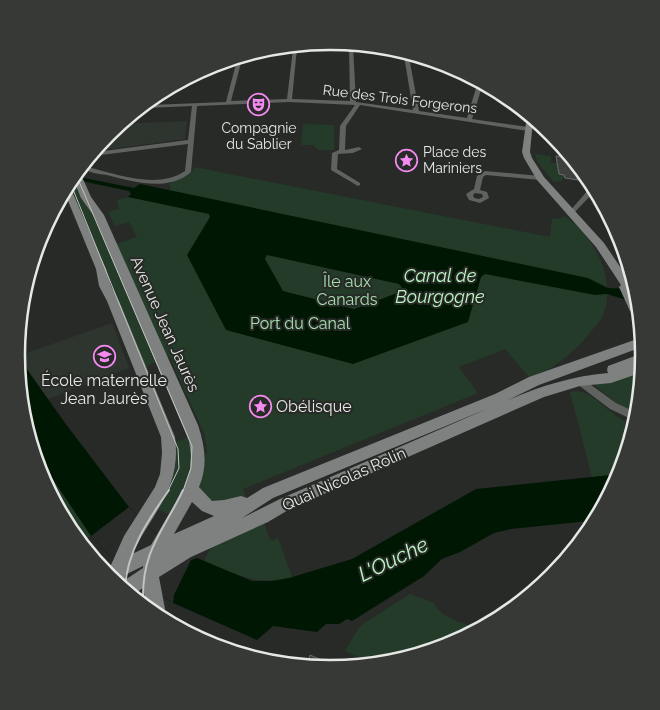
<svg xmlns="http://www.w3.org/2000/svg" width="660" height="710" viewBox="0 0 660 710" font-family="Raleway,sans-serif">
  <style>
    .built { fill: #2d352e }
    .green { fill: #253b29 }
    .water { fill: #001704; fill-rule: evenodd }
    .pier { fill: #272a27 }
    .building { fill: #3d403d; stroke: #6a6e6a }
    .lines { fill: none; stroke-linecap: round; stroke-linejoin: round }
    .minor { fill: #606260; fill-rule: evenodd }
    .secondary { fill: #7e817f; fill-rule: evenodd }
    .tram-far1 { stroke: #c0c3c0; stroke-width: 1 }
    .tram { stroke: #c0c3c0; stroke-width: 2 }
    .labels { text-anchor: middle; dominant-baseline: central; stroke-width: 4; stroke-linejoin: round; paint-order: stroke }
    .far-street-label { font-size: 14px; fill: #e6e8e6; stroke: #272a27 }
    .far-poi-label { font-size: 14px; fill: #e6e8e6; stroke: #272a27 }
    .park-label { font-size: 16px; fill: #a5e0ad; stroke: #272a27 }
    .street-label { font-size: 16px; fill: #e6e8e6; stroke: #272a27 }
    .poi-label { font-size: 16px; fill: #e6e8e6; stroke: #272a27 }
    .water-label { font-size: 18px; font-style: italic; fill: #baf6c2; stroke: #272a27 }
    .near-water-label { font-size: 21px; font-style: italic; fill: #baf6c2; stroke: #272a27 }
    .rim { fill: none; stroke: #e6e8e6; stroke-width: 2.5 }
  </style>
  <rect width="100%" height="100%" fill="#272a27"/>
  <g class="built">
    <path d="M187,121l-2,18 -89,12 12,-18 13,-9z"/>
    <path d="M112,323l17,45 -81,31 -30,-43z"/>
  </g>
  <g class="green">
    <path d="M303,124l31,1v25h-15l-6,-5h-12z"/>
    <path d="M535,154l16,2v7h6l2,11 6,1 -3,6 -8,1 -16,-19z"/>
    <path d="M194,167l356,70 2,-19 7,1 6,-3c31,22 53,66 37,102 -23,29 -37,45 -72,60l-25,-29 -46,18 19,26 -235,96 3,8 -13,5h-26l-8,-12 4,-31 4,-8 -3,-18 -34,-75 -7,-6 -49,-107 23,-8 -8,-15 -14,4 -7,-14 11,-3 -2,-9 11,-3 30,6 13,-15 -2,-4 24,-13z"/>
    <path d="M75,182l20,33 64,146 -15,6 -73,-178z"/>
    <path d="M641,371l-8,40 -11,-4 -27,-21 1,-3z"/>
    <path d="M577,391c21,3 33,26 53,32l-10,51 -28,3 -22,-85z"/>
    <path d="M191,436l4,30 -24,49 -17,-7c12,-19 29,-41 19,-65z"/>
    <path d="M36,454l55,82 -7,5 -44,-66z"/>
    <path d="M264,523l5,14 3,4 6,-3 14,39c-36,10 -55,-3 -88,-16l8,-16z"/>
    <path d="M410,594l24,9c6,15 28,19 41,25l-25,17 -82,16 -23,-10 15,-25z"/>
  </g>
  <g class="water">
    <path d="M79,177l55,11 6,-4 448,94 20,10 23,1 2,13 -26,-8 -12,1 -110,-21 -4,3 -13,45 -115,42 -127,-34 -39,-75 23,-38 -1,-3 -81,-17 3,-3 -2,-3 -52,-11zM267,255l132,29 4,5 -3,3 -46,17 -71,-18 -18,-32z"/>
    <path d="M16,354l49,69 64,84 28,28 40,23 55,23h20l17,-3 63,-19 124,-70 144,-15 -31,47 -78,8 -17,4 -34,19 -18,7 -18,17 -72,45 -5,-2 -8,5h-13l-9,8 -44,-6 -16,14 -84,-37 -45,-28 -37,-39 -55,-82z"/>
  </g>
  <path class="pier" d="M129,507l28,28 40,23 -6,2 -17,35 -1,8 -45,-28 -37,-39z"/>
  <g class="building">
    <path d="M556,156l12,1 13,20 -5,-1 2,4 -13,-2 -1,-3 -5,-1z"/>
    <path d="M310,655l27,12 -7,2 -23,-5z"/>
  </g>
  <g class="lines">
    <g class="minor">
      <path d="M349,45l4,1 3,56 57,8 -9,-54 5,1 10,54 48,7 9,-30c4,-3 8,0 12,2h-7l-9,29 56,8 3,2 -3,2 -168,-26 -14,21 -1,24 14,-3 3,2 -9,4 -15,1 -1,15 23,14v2l-2,1 -27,-16 1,-17 7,-3 1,-24 15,-21 -66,-3 -92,4 -6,66c-22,20 -58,10 -84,3 -8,-1 -16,-2 -23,-6l3,-2c30,7 70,23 98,4l3,-27 -95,12 3,-4 92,-12 4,-34 -46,2 4,-3 76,-3 11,-42 5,-1 -11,42 56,-2 6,-50 4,-1 -5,51 58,2z"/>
      <path d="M485,171l55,5 3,2 -3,2 -54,-5 -3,2 -3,13 7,2 2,6 -9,5 -11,-3 -3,-6 8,-5 3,-13zM475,193l7,1 1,3 -4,2 -5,-1 -1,-3z"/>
      <path d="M589,189l3,5 -19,20h-4v-2z"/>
      <path d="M580,377l36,26 17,8 -2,8 -21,-10 -33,-25 -2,-3 2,-3z"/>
    </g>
    <g class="secondary">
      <path d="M527,116l6,4 -3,32 2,6 12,19 60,66 25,37 6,32 -5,-1 -11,-24 2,-2 -25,-38 -59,-67 -13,-22 -2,-6z"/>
      <path d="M79,177l4,2 8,18 13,18 94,210c7,21 10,41 1,62l13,14 12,-1 17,-4 6,2 16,-10 232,-94 34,-17 111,-39 2,9 -103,38 -31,15c33,-14 64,-24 100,-27l-1,-3 1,-4 35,-13 -3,20 -29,10 -31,3 -36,11 -254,112 -22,13 -77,35 -32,20 6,32 -2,4 -17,-11 -3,-14 -9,6 -26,-17 -5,-8 8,-4 13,-29 31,-49 5,-13 2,-21 -1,-16 -54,-136 -8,-15 -3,-17 -30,-73 5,-7 35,80 5,17 8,15 56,136c7,51 -23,76 -43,117l19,-9 32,-55 7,-21 1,-13 -2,-15 -95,-225 -13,-18 -6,-15zM489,408l-209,91 -38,19 31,-20zM192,502l10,9 12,5 -40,18zM143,566v2l-18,12v-5z"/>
    </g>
    <g class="tram-far1">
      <path d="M78,179l114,267 -1,22 -8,23"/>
      <path d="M72,187l106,262 1,19 -11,23"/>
    </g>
    <g class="tram">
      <path d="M125,588c2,-37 23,-68 44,-98"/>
      <path d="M143,600c-1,-50 20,-68 40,-110"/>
    </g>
  </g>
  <defs>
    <symbol id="theatre-ring" viewBox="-11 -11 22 22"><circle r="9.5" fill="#272a27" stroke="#f489f0" stroke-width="1.5"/><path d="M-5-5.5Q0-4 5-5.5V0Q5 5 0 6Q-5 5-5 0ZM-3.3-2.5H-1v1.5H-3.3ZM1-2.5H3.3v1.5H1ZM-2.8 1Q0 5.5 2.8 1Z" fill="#f489f0"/></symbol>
    <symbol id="sight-ring" viewBox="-11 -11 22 22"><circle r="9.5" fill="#272a27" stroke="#f489f0" stroke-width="1.5"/><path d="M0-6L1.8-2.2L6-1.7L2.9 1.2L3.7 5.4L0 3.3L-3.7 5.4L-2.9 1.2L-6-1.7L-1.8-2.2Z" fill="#f489f0"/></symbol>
    <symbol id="school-ring" viewBox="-11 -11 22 22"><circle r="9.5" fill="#272a27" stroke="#f489f0" stroke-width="1.5"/><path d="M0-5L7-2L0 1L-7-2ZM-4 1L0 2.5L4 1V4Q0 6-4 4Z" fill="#f489f0"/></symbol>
  </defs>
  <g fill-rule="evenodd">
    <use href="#theatre-ring" x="246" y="92" width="25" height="25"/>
    <use href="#sight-ring" x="394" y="148" width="25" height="25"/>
    <use href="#school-ring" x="92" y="344" width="25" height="25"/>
    <use href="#sight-ring" x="248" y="394" width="25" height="25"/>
  </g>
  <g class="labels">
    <g class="far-street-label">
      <text transform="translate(400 99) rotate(7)">Rue des Trois Forgerons</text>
    </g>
    <g class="far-poi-label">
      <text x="259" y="128">Compagnie<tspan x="259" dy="16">du Sablier</tspan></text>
      <text x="423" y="152" text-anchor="start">Place des<tspan x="423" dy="16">Mariniers</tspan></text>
    </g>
    <g class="park-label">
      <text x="347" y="281">Île aux<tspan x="347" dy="18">Canards</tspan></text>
      <text x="300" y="323">Port du Canal</text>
    </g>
    <g class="street-label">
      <text transform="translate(165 324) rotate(66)">Avenue Jean Jaurès</text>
      <text transform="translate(344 479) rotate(-24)">Quai Nicolas Rolin</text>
    </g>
    <g class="poi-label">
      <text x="104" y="380">École maternelle<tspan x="104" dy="18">Jean Jaurès</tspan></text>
      <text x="276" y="406" text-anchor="start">Obélisque</text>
    </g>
    <g class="water-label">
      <text x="440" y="275">Canal de<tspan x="440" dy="21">Bourgogne</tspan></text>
    </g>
    <g class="near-water-label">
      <text transform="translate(393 559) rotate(-26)">L'Ouche</text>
    </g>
  </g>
  <path d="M0 0H660V710H0ZM25 355a305 305 0 1 1 610 0a305 305 0 1 1-610 0Z" fill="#363936" fill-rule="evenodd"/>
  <path class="rim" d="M25 355a305 305 0 1 1 610 0a305 305 0 1 1-610 0Z"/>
</svg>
